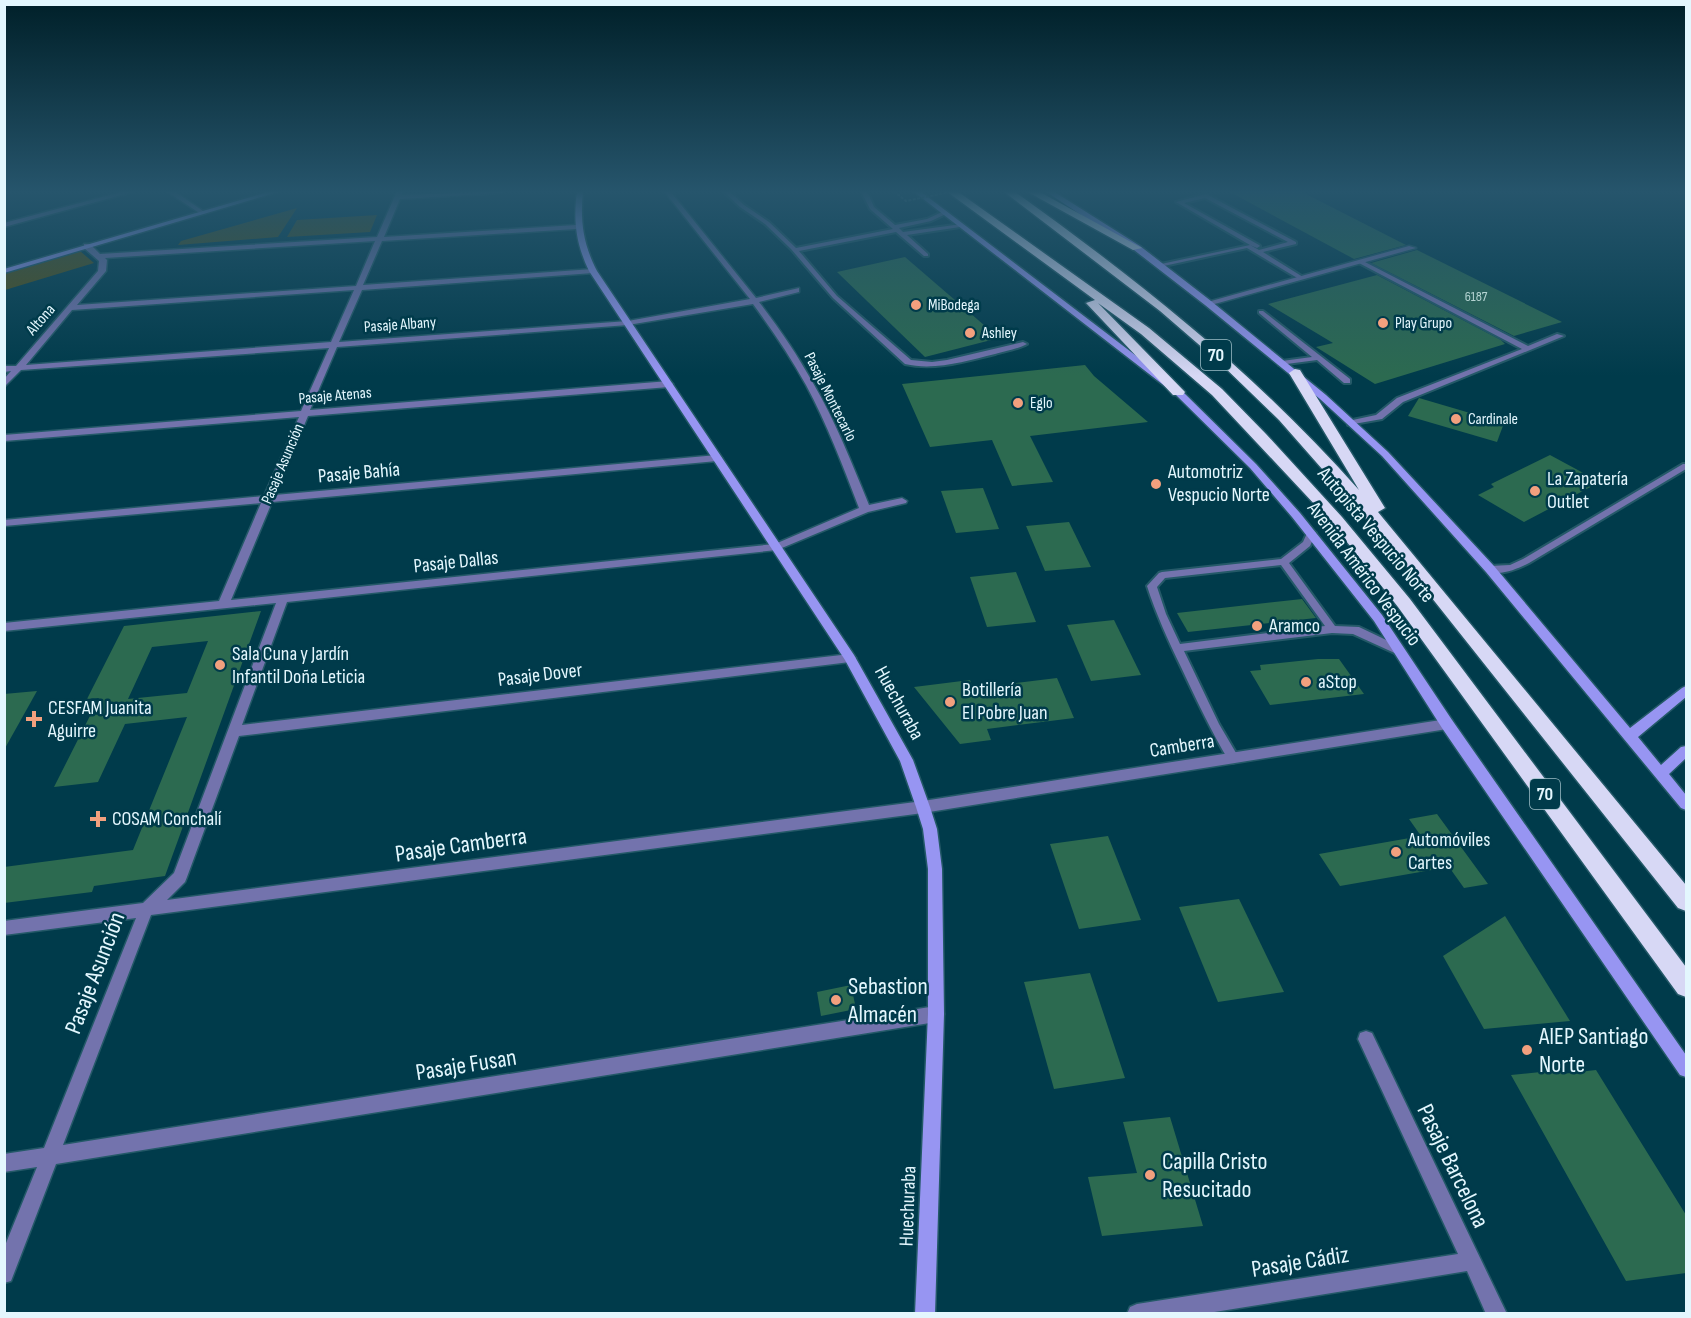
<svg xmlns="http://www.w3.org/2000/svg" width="1691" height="1318" viewBox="0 0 1691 1318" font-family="'Sofia Sans Condensed',sans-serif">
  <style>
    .green { fill: #554f11 }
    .building { fill: #2c6a50; fill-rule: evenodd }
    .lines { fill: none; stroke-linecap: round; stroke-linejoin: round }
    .lane-casing { stroke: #245968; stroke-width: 4 }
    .street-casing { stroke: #245968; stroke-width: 3 }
    .secondary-casing { stroke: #245968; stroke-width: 3 }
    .highway-casing { stroke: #245968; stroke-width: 3 }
    .lane { fill: #7373ad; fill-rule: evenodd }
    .street { fill: #7373ad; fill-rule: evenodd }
    .secondary { fill: #9795f2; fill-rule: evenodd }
    .highway { fill: #d7d8f5; fill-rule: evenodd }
    .path-bridge { stroke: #517e8b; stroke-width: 2; stroke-dasharray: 3 1.5; stroke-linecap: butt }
    .poi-dot { fill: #f2a07e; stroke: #003b4b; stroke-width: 2 }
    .labels { text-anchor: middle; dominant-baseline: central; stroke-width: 5; stroke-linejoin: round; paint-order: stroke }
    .far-number-label { font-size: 14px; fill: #b5d4d2 }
    .far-poi-label { font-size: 16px; fill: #e3f7fe; stroke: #003b4b; text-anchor: start }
    .far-street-label { font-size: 16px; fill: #e3f7fe; stroke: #003b4b }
    .shield { fill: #003b4b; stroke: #9fbfc8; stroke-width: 1.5 }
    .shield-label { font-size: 18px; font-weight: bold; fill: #e3f7fe }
    .poi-label { font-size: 20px; fill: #e3f7fe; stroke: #003b4b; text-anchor: start }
    .street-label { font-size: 20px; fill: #e3f7fe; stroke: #003b4b }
    .near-street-label { font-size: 24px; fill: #e3f7fe; stroke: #003b4b }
    .near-poi-label { font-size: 24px; fill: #e3f7fe; stroke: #003b4b; text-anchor: start }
  </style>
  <rect width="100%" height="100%" fill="#003b4b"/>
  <g class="green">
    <path d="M297,208l-19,29 -100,8 3,-4z"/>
    <path d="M377,215l-7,17 -83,5 10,-17z"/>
    <path d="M80,251l14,12 -89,27v-17z"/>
  </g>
  <g class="building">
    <path d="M1228,191h72l106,54 -52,14z"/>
    <path d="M1417,250l145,72 -48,14 -143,-73z"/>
    <path d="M905,257l94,81 -74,19 -88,-85z"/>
    <path d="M1377,275l124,65 4,4 -130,40 -59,-37 17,-4 -65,-39z"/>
    <path d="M1085,365l9,11 54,46 -118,14 23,46 -41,4 -20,-46 -62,7 -28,-63z"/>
    <path d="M1419,398l85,25 -7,19 -89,-26z"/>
    <path d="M1550,455l50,27 -76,40 -46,-27 16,-8 -3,-3z"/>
    <path d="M983,488l16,41 -43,4 -15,-42z"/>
    <path d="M1069,522l22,45 -46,4 -19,-45z"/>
    <path d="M1016,572l20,50 -49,5 -17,-50z"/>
    <path d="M1302,599l14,19 -128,14 -11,-19z"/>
    <path d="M261,611l-96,265 -71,10 -2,6 -88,11v-36l129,-17 54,-133 -62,7 -27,58 -44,5 45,-89 -12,1 37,-73zM208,641l-21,52 -59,6 24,-52z"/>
    <path d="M1114,620l27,55 -50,6 -24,-56z"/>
    <path d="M1318,659h21l25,35 -94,11 -20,-34 11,-1 -1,-5z"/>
    <path d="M1057,678l17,40 -87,11 4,11 -31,4 -46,-57 56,-7 3,8z"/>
    <path d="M37,691l-33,59v-56z"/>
    <path d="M1437,814l51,70 -24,4 -15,-21 -109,19 -21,-32 102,-18 -12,-17z"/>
    <path d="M1108,836l33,84 -62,9 -29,-85z"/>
    <path d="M1239,899l45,93 -66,10 -39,-95z"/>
    <path d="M1505,916l65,105 -86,8 -41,-73z"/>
    <path d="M1090,973l35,105 -71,11 -30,-107z"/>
    <path d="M851,985l5,24 -35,7 -4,-24z"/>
    <path d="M1560,1070l2,4 34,-4 90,145v58l-60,8 -115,-206z"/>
    <path d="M1170,1117l33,109 -101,10 -14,-59 49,-4 -14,-51z"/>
  </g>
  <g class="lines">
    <defs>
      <g id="lane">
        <path d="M723,191h6l15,14 25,17 27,26 97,-19 -23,-20 -9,-18h6l7,16 21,18 32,-6 15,-7h4v2l-15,7 -32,7 4,4 59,-8v2l-2,1 -53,8 21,19v2h-4l-28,-24 -97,19 38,45 74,64 21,2 15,-2 76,-18 4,2c-9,5 -22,7 -32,10 -29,7 -60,17 -90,10l-72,-66 -42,-49 -26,-25 -25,-17z"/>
        <path d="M1206,194l90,48v2l-33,8 40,25v2h-4l-52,-31 -88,19v-2l2,-1 89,-19 -74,-43zM1205,198l83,44 -29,8 -9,-5 7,3 3,-2 -1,-1 -75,-42z"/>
        <path d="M1359,261h4l165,85 29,-12 7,2 -161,66 -21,17 -34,6v-4l28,-6 21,-17 125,-49 -163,-86z"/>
        <path d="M1259,311h4l87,68v4h-6l-27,-23 -38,5 -1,-2 4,-2 30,-4 -53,-44z"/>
        <path d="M1683,464h3v5l-157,94c-12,6 -32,15 -44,6l5,-3 20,-1 13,-6z"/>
        <path d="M1311,530l5,3 -6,13 -21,17 46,63 24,1 44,21 1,3 -5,4 -46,-21 -21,-1 -148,18 35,73 20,34 -2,3 -4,2 -4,-2c-18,-30 -33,-62 -48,-94 -13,-27 -25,-53 -34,-81l12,-13 3,-1 119,-13 22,-17 5,-11zM1281,565l44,61 -145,18 -14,-30 -9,-27 8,-9z"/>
      </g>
      <g id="street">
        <path d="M125,191h11l-132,36v-4z"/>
        <path d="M166,191h8l32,22 -5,1z"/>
        <path d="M397,191h6l-1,4 102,-4 -3,2 -101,6 -16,38 192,-12 3,2 -3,2 -194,12 -19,44 230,-16 4,2 -4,2 -231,17 -23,52 289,-21 122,-22 -86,-108h6l86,107 43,-10v4l-40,10c20,26 38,52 54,81 23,39 39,81 56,122l33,-7 5,3 -1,2 -38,9 -91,38 -490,52 -45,123 608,-71 6,4 -6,4 -611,74 -52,141 -2,5 -18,18 756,-99 524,-82 5,1 1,4 -1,4 -5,1 -524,84 -772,102 -88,230 873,-139 6,2 2,6 -2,6 -6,2 -880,142 -45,117 -7,2v-35l33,-81 -33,5v-18l40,-6 92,-230 -132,17v-14l139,-18 31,-30 102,-270 -272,28v-8l215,-22 42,-98 -257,23v-6l260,-24 35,-79 -295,24v-6l297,-24 28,-63 -308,22 -17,17v-8l7,-8 -7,1v-6h12l82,-95 1,-10 -15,-13v-4h6l10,10 277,-17zM375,241l-19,45 -279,19 29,-34 1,-11 -2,-2zM354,290l-23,52 -305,23 46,-55zM753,304c19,26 37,52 53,81 21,39 37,81 53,123l-84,36 -544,56 41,-98 445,-41 5,-3 -5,-3 -442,40 33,-79 361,-29 4,-3 -4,-3 -359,29 27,-63 291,-22z"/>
        <path d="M1409,246l7,2 -205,57 -7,-2z"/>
        <path d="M1366,1031l6,2 135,281h-21l-19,-43 -265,43h-75l3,-7 7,-3 321,-50 -100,-215 2,-6z"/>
      </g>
      <g id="secondary">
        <path d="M271,191h10l-277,82v-4z"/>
        <path d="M577,191h6c-3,30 0,53 14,80l257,384 59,105 17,47 7,22 5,40 2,145 -9,300h-20l13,-300v-145l-5,-40 -7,-22 -16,-46 -55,-101 -256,-389c-13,-27 -16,-50 -12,-80z"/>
        <path d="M913,191h7l261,199 75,74 44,49 82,102 70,105 234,335v22l-6,-2 -238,-347 -68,-107 -82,-104 -42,-49 -75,-74z"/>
        <path d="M1045,191h8l87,55 71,55 115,94 62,57 106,114 136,162 52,-40 4,-2v11l-48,40 23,28 20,-18 5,-1v12l-17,16 17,21v15l-5,-2 -195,-236 -104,-116 -62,-57 -115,-94 -71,-55z"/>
      </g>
      <g id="highway">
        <path d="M946,191h11l192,137 73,61 44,45 76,83 68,82 276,368v30l-8,-3 -280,-387 -66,-84 -120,-128 -71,-61 -43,-31 87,89 -2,3h-10l-87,-92 9,-3z"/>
        <path d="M1003,191h11c129,93 239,180 345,299l-70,-117 6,-4 5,1 85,138 -7,4 308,373v26l-8,-3 -281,-354 -118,-134 -60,-58 -59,-51z"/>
        <path d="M1026,191h12l104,57 -9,2z"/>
      </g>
    </defs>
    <use href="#lane" class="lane-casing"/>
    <use href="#street" class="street-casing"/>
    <use href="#secondary" class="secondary-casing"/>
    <use href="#highway" class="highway-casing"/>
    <use href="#lane" class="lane"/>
    <use href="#street" class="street"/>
    <use href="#secondary" class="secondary"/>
    <use href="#highway" class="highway"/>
    <path class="path-bridge" d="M894,191l12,10 49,-10"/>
  </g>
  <linearGradient id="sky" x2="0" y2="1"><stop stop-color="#002029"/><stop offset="0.51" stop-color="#26556c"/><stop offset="1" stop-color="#26556c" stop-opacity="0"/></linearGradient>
  <rect width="1691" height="376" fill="url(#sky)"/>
  <g class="poi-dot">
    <circle cx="916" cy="305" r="6"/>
    <circle cx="1383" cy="323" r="6"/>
    <circle cx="970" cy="333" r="6"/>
    <circle cx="1018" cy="403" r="6"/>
    <circle cx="1456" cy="419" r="6"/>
    <circle cx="1156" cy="484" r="6"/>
    <circle cx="1535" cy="491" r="6"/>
    <circle cx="1257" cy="626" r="6"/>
    <circle cx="220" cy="665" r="6"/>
    <circle cx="1306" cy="682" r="6"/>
    <circle cx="950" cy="702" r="6"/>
    <path d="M31 710h6v6h6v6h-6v6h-6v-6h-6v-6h6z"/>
    <path d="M95 810h6v6h6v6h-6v6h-6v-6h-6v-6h6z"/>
    <circle cx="1396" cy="852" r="6"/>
    <circle cx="836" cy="1000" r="6"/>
    <circle cx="1527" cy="1050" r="6"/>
    <circle cx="1150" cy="1175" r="6"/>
  </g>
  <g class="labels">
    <g class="far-number-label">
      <text x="1476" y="296">6187</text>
    </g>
    <g class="far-poi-label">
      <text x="928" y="305">MiBodega</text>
      <text x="1395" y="323">Play Grupo</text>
      <text x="982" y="333">Ashley</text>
      <text x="1030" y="403">Eglo</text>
      <text x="1468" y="419">Cardinale</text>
    </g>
    <g class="far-street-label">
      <text transform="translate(41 320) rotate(-49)">Altona</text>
      <text transform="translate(400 325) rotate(-4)">Pasaje Albany</text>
      <text transform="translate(335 396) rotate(-5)">Pasaje Atenas</text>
      <text transform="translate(830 397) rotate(63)">Pasaje Montecarlo</text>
      <text transform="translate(283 464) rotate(-67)">Pasaje Asunción</text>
    </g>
    <g class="shield">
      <rect x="1201" y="340" width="30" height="30" rx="4.5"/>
      <rect x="1530" y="779" width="30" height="30" rx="4.5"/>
    </g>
    <g class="shield-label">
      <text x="1216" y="355">70</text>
      <text x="1545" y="794">70</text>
    </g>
    <g class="poi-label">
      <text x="1168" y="472">Automotriz<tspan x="1168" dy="23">Vespucio Norte</tspan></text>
      <text x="1547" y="479">La Zapatería<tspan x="1547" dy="23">Outlet</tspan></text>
      <text x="1269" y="626">Aramco</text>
      <text x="232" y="654">Sala Cuna y Jardín<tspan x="232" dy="23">Infantil Doña Leticia</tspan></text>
      <text x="1318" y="682">aStop</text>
      <text x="962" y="690">Botillería<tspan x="962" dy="23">El Pobre Juan</tspan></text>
      <text x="48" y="708">CESFAM Juanita<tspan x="48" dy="23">Aguirre</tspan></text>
      <text x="112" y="819">COSAM Conchalí</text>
      <text x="1408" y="840">Automóviles<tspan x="1408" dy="23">Cartes</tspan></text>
    </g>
    <g class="street-label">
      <text transform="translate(359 473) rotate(-5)">Pasaje Bahía</text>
      <text transform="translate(1376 535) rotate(50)">Autopista Vespucio Norte</text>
      <text transform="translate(456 562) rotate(-6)">Pasaje Dallas</text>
      <text transform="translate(1364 574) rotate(53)">Avenida Américo Vespucio</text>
      <text transform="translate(540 675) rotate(-7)">Pasaje Dover</text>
      <text transform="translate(899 703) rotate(61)">Huechuraba</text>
      <text transform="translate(1182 746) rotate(-9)">Camberra</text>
      <text transform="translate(908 1206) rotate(-88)">Huechuraba</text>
    </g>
    <g class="near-street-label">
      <text transform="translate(461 845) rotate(-8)">Pasaje Camberra</text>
      <text transform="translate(95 973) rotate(-69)">Pasaje Asunción</text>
      <text transform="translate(466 1065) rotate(-9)">Pasaje Fusan</text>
      <text transform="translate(1453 1166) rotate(64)">Pasaje Barcelona</text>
      <text transform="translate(1300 1262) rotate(-9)">Pasaje Cádiz</text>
    </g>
    <g class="near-poi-label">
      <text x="848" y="986">Sebastion<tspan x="848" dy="28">Almacén</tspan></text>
      <text x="1539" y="1036">AIEP Santiago<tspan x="1539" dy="28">Norte</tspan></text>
      <text x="1162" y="1161">Capilla Cristo<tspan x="1162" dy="28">Resucitado</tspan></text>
    </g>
  </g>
  <rect width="1691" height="1318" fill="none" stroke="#e3f7fe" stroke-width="12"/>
</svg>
